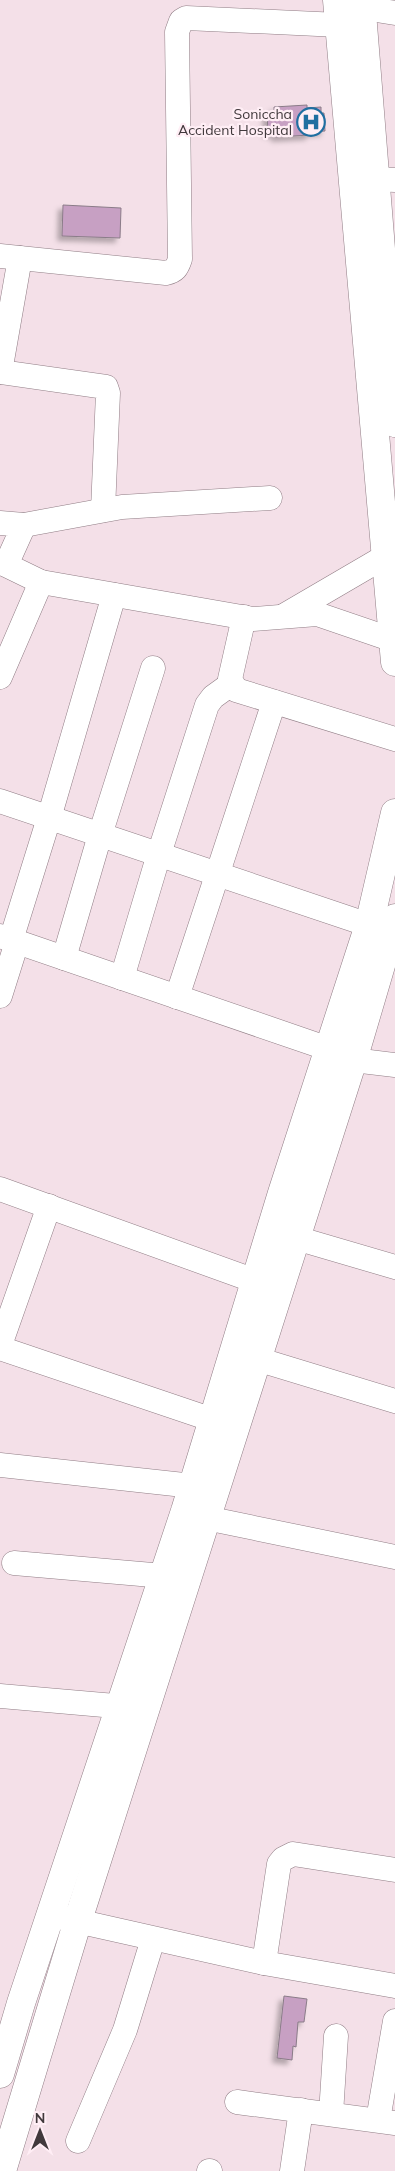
<svg xmlns="http://www.w3.org/2000/svg" width="395" height="2171" viewBox="0 0 395 2171" font-family="Mulish,sans-serif">
  <style>
    .building { fill: #c7a0c3; stroke: #8a7c88; filter: url(#shadow) }
    .lines { fill: none; stroke-linecap: round; stroke-linejoin: round }
    .minor-casing { stroke: #907d85; stroke-width: 25 }
    .major-casing { stroke: #907d85; stroke-width: 29 }
    .minor { stroke: #fff; stroke-width: 24 }
    .major { stroke: #fff; stroke-width: 28 }
    .labels { text-anchor: middle; dominant-baseline: central; stroke-width: 4.5; stroke-linejoin: round; paint-order: stroke }
    .poi-label { font-size: 14px; fill: #41393c; stroke: #ffeef5; text-anchor: end }
  </style>
  <defs>
    <filter id="shadow"><feDropShadow dx="-4.5" dy="4.5" stdDeviation="2.5" flood-color="#0004"/></filter>
  </defs>
  <rect width="100%" height="100%" fill="#f4e0e8"/>
  <g class="building">
    <path d="M307,105v3l14,-1v6h3l1,18 -15,1v3l-34,2v-4h-8l-1,-21h7v-5z"/>
    <path d="M63,205l58,3 -1,30 -58,-2z"/>
    <path d="M284,1996l23,3 -3,23h-6l-2,25 -3,-1 -1,14 -15,-2z"/>
  </g>
  <g class="lines">
    <defs>
      <g id="minor">
        <path d="M345,5l50,8"/>
        <path d="M375,179l20,1"/>
        <path d="M0,256l166,17c9,-2 11,-5 14,-14l-3,-227 4,-11 5,-3 153,7"/>
        <path d="M0,372l106,15 2,6 -5,117"/>
        <path d="M0,372l20,-114"/>
        <path d="M0,523l24,2 -18,40 35,17"/>
        <path d="M24,525l98,-18 148,-9"/>
        <path d="M285,615l101,-59"/>
        <path d="M244,617l-14,62 6,11 159,49"/>
        <path d="M0,677l41,-95 212,37 64,-5 76,26"/>
        <path d="M0,801l369,124"/>
        <path d="M0,936l329,113"/>
        <path d="M11,940l38,-122 65,-223"/>
        <path d="M64,958l36,-123 53,-167"/>
        <path d="M122,978l37,-124 48,-149 6,-8 18,-13"/>
        <path d="M0,996l17,-54"/>
        <path d="M177,997l97,-295"/>
        <path d="M353,1060l42,5"/>
        <path d="M0,1189l255,92"/>
        <path d="M296,1238l99,29"/>
        <path d="M0,1345l49,-139"/>
        <path d="M0,1348l213,72"/>
        <path d="M257,1359l138,42"/>
        <path d="M0,1465l193,21"/>
        <path d="M206,1518l189,39"/>
        <path d="M14,1563l150,13"/>
        <path d="M0,1696l138,12"/>
        <path d="M59,1917l205,46 131,23"/>
        <path d="M264,1963l15,-99 4,-5 10,-5 102,16"/>
        <path d="M237,2102l158,21"/>
        <path d="M331,2114l5,-78"/>
        <path d="M378,2120l17,-99"/>
        <path d="M78,2141l47,-111 28,-91"/>
        <path d="M209,2171h1"/>
        <path d="M292,2171l9,-61"/>
      </g>
      <g id="major">
        <path d="M337,0l58,662"/>
        <path d="M361,0l34,423"/>
        <path d="M0,2074l21,-71 164,-492 97,-318 87,-268 26,-112"/>
        <path d="M2,2171l77,-254 274,-857 42,-142"/>
      </g>
    </defs>
    <use href="#minor" class="minor-casing"/>
    <use href="#major" class="major-casing"/>
    <use href="#minor" class="minor"/>
    <use href="#major" class="major"/>
  </g>
  <defs>
    <symbol id="hospital-ring" viewBox="-11 -11 22 22"><circle r="9.5" fill="#ffeef5" stroke="#206fa1" stroke-width="1.5"/><path d="M-5-5h3v3.5h4V-5h3V5h-3V1.5h-4V5h-3Z" fill="#206fa1"/></symbol>
  </defs>
  <g fill-rule="evenodd">
    <use href="#hospital-ring" x="295" y="106" width="32" height="32"/>
  </g>
  <g class="labels">
    <g class="poi-label">
      <text x="292" y="114">Soniccha<tspan x="292" dy="16">Accident Hospital</tspan></text>
    </g>
  </g>
  <g transform="translate(40 2131)" stroke="#ffeef5" stroke-width="4" paint-order="stroke">
  <path d="M0-4L9 19L0 12L-9 19Z" fill="#41393c"/>
  <text y="-8" font-size="14" font-weight="bold" text-anchor="middle" fill="#41393c">N</text>
  </g>
</svg>
